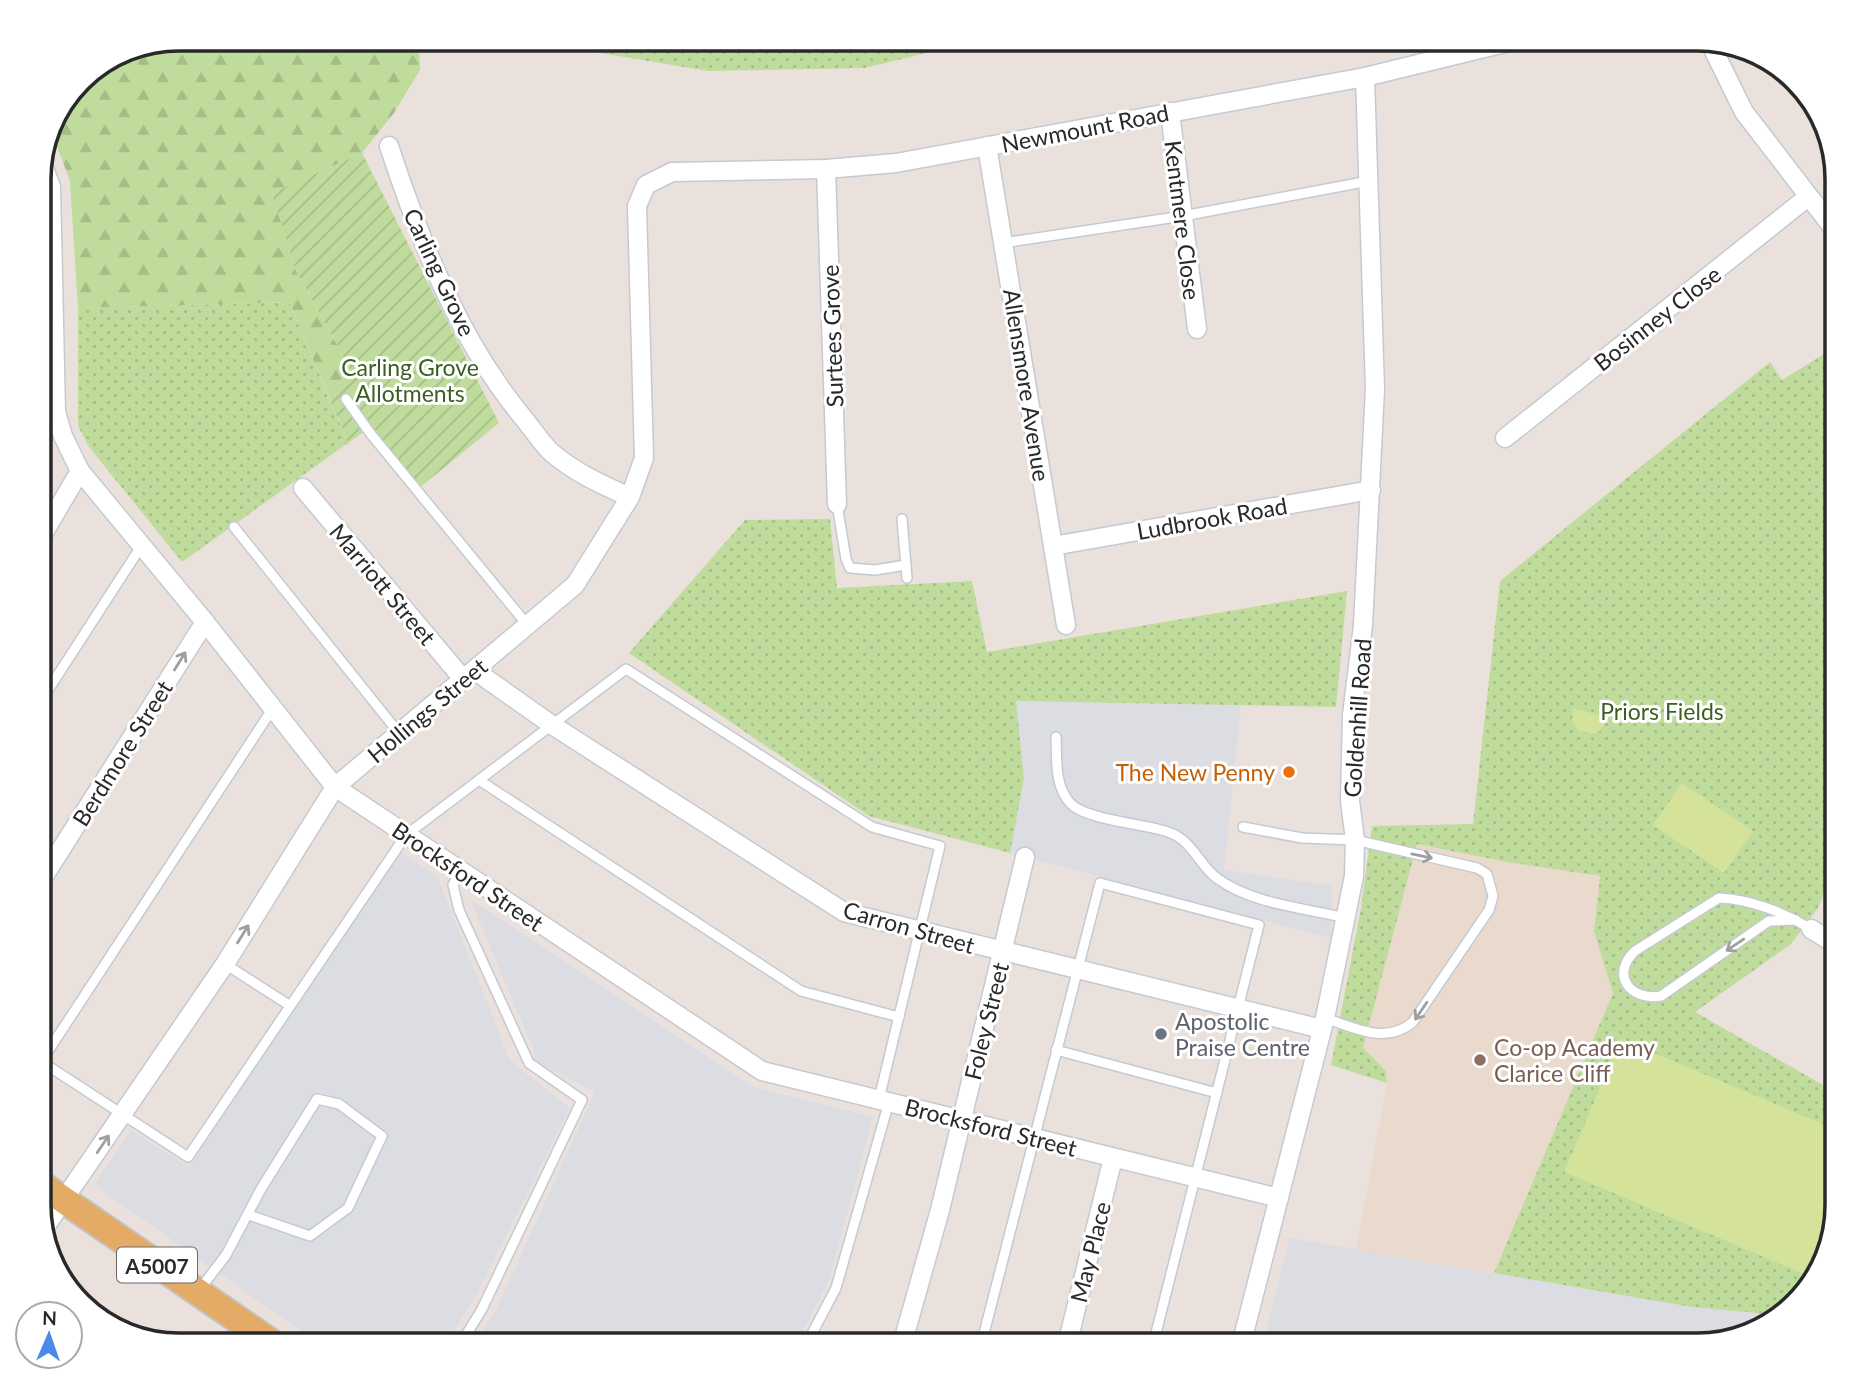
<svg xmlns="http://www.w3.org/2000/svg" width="1876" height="1384" viewBox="0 0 1876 1384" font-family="Lato,sans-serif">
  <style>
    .industrial { fill: #dcdce3 }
    .education { fill: #eadacd }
    .grass { fill: url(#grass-dots) }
    .forest { fill: url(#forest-firs) }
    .garden { fill: url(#garden-furrows) }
    .pitch { fill: #d4e29a }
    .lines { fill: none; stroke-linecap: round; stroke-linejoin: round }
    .lane-casing { stroke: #c4cad2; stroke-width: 12 }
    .street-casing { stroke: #c4cad2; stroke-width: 21 }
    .primary-casing { stroke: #c3c3c3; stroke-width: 30 }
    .lane { stroke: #fff; stroke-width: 9 }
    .street { stroke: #fff; stroke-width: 18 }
    .primary { stroke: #e4ab67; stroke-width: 26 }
    .oneway { stroke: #9f9f9f }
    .food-dot { fill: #e8710a; stroke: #fff; stroke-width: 2.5 }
    .worship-dot { fill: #6b7280; stroke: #fff; stroke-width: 2.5 }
    .education-dot { fill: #8d6e63; stroke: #fff; stroke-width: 2.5 }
    .labels { text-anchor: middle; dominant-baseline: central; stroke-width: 6; stroke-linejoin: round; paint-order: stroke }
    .shield { fill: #fff; stroke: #696969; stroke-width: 2 }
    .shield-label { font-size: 21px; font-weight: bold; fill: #292929 }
    .street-label { font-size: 23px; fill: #292929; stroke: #fff }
    .park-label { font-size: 23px; fill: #3b5f20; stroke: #fff }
    .food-label { font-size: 23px; fill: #c56008; stroke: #fff; text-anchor: end }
    .worship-label { font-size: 23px; fill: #5b616d; stroke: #fff; text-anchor: start }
    .education-label { font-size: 23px; fill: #785e54; stroke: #fff; text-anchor: start }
    .rim { fill: none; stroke: #292929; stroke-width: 3.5 }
  </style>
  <defs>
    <pattern id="grass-dots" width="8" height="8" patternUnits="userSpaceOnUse" patternTransform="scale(1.75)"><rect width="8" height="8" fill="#c0dc9d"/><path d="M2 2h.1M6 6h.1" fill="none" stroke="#a5bd87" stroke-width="1.8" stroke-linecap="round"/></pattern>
    <pattern id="forest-firs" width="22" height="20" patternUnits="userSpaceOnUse" patternTransform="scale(1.75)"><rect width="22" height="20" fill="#c0dc9d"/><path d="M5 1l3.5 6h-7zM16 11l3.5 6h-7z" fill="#a5bd87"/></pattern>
    <pattern id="garden-furrows" width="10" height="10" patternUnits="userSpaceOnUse" patternTransform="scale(1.75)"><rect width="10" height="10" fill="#c0dc9d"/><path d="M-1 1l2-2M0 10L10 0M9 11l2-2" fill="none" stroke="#a5bd87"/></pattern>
  </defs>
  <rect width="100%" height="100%" fill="#eae1dc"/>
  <g class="industrial">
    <path d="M1015,701l226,4 -17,165 108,16 -1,52 -321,-85 14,-75z"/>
    <path d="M400,851l37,25 73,185 60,47 -92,183 -32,54h-125l-227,-160 37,-55 58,37z"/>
    <path d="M470,899l284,188 119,30 -44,163 -33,65h-321l23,-39 97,-214 -60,-31 -3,-15z"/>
    <path d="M1290,1238l402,69 86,8 -19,16 -62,14h-435z"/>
  </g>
  <path class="education" d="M1417,844l90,18 93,14 -6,56 19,61 -119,280 -138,-23 31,-167 -1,-12 -23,-22z"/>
  <g class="grass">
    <path d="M517,39h348l2,4 11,-4h58l3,11 -74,18 -157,3z"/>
    <path d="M289,302l59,141 -166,119 -93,-115 -11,-21v-118z"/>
    <path d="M1837,346v517l-19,45 -27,36 -96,68 142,81v112l-29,86 -30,24 -86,-8 -198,-34 119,-280 -19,-61 6,-56 -93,-14 -90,-18 -54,204 23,23 1,12 -56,-18 30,-157 11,-82 101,-2 27,-243 270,-219 12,18z"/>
    <path d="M830,519l7,69 135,-7 15,71 360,-61 -11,116 -320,-6 8,77 -14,75 -141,-37 -240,-163 116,-133z"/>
  </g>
  <path class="forest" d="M179,39h235l5,4 1,27 -26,43 -32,40 -90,40 24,78 56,101 -25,20 -38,-90 -211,6 -8,-127 -20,-53 3,-11 33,-43 40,-25z"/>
  <path class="garden" d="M362,153l137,270 -80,65 -47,-62 -24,17 -21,-51 25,-20 -56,-101 -24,-78z"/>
  <g class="pitch">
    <path d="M1573,708l35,10 -8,13 -7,3 -14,-3 -7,-10z"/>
    <path d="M1682,783l71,48 -29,42 -71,-48z"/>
    <path d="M1621,1039l216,91v65l-33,79 -240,-102z"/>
  </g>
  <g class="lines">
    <defs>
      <g id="lane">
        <path d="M1003,243l180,-27 186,-35"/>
        <path d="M39,371h17"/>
        <path d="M346,399l24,34 159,194"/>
        <path d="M837,504l9,55 4,9 25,2 31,-5"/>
        <path d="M902,519l5,59"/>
        <path d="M234,527l164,205"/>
        <path d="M39,704l103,-159"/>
        <path d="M1056,737c1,23 -2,49 15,67 16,16 74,20 97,28 25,8 31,34 50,47 35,25 86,29 128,39"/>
        <path d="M479,780l322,211 98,26"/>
        <path d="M1243,827l59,11 53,2 122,28 10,6 6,22 -4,14 -76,112c-27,23 -58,6 -88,-4"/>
        <path d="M1796,920l-27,1 -108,75c-31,5 -51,-21 -26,-45l84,-53c31,1 66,15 92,31"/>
        <path d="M225,964l64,41"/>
        <path d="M1056,1050l161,43"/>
        <path d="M39,1060l149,97 218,-322 220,-166 246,158 68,19 -61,253"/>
        <path d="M41,1062l232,-354"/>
        <path d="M200,1289l26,-34 35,-66 56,-90 22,5 43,32 -34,72 -38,28 -61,-21"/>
        <path d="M460,1345l22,-36 100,-209 -53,-37 -70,-153 -6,-25 7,-14"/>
        <path d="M806,1345l30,-57 53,-186"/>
        <path d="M981,1345l119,-462 159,42 -106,420"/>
        <path d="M1522,1345v-3l25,3"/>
      </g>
      <g id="street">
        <path d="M1710,43l34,69 93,121"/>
        <path d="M1170,112l27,217"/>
        <path d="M389,146c32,97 70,195 136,274 9,11 17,24 27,33 24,20 50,32 78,44"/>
        <path d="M987,146l79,479"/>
        <path d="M41,160l10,27 5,225 7,24 17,35 125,151 130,165 427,284 517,127"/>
        <path d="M826,169l11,335"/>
        <path d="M1505,438l303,-241"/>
        <path d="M303,488l160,191"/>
        <path d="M39,541l41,-70"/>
        <path d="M1053,546l318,-56"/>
        <path d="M474,670l78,55 292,187 478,117"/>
        <path d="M39,884l166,-262"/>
        <path d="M1811,929l26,16"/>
        <path d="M43,1230l182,-266 110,-177 240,-202 55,-88 14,-39 -7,-252 9,-21 26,-13 154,-3 70,-6 469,-86 156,-38"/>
        <path d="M902,1345l38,-135 85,-353"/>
        <path d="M1067,1345l46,-187"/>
        <path d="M1241,1345l84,-327 29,-142 1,-36 -5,-39 2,-86 11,-90 12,-236 -10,-312"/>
      </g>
      <path id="primary" d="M39,1183l236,162"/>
    </defs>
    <use href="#lane" class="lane-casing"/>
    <use href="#street" class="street-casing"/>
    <use href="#primary" class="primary-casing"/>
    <use href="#lane" class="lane"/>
    <use href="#street" class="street"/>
    <use href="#primary" class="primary"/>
  </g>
  <defs><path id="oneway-shaft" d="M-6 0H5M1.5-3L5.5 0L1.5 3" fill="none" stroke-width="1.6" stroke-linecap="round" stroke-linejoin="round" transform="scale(1.75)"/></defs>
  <g class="oneway">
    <use href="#oneway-shaft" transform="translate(180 661) rotate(-58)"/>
    <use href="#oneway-shaft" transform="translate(1422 856) rotate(12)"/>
    <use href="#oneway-shaft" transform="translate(243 934) rotate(-58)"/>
    <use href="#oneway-shaft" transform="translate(1735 945) rotate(146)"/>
    <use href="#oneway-shaft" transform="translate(1421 1011) rotate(124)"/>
    <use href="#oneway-shaft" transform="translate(103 1144) rotate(-56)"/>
  </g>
  <circle class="food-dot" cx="1289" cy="772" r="7"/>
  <circle class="worship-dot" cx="1161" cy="1034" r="7"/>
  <circle class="education-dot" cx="1480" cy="1060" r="7"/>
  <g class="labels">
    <rect class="shield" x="117" y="1247.5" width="80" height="35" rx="5"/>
    <g class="shield-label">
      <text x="157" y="1265">A5007</text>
    </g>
    <g class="street-label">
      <text transform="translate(1085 128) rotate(-11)">Newmount Road</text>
      <text transform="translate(1183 220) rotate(83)">Kentmere Close</text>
      <text transform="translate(440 272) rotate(65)">Carling Grove</text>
      <text transform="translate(1657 318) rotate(-38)">Bosinney Close</text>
      <text transform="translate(832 336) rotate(-92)">Surtees Grove</text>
      <text transform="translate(1027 385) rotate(81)">Allensmore Avenue</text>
      <text transform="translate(1212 518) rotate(-10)">Ludbrook Road</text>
      <text transform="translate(383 584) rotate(50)">Marriott Street</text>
      <text transform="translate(427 710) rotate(-40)">Hollings Street</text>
      <text transform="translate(1357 718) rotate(-86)">Goldenhill Road</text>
      <text transform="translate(122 753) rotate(-58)">Berdmore Street</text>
      <text transform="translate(468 876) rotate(34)">Brocksford Street</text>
      <text transform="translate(909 927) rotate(16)">Carron Street</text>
      <text transform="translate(986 1021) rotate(-76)">Foley Street</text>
      <text transform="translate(991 1127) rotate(14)">Brocksford Street</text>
      <text transform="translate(1090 1252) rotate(-76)">May Place</text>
    </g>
    <g class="park-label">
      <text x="410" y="367">Carling Grove<tspan x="410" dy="26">Allotments</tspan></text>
      <text x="1662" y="711">Priors Fields</text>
    </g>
    <g class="food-label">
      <text x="1275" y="772">The New Penny</text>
    </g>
    <g class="worship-label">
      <text x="1175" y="1021">Apostolic<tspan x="1175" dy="26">Praise Centre</tspan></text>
    </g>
    <g class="education-label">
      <text x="1494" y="1047">Co-op Academy<tspan x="1494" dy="26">Clarice Cliff</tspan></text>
    </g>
  </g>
  <path d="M0 0H1876V1384H0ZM179 51H1697A128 128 0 0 1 1825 179V1205A128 128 0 0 1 1697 1333H179A128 128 0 0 1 51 1205V179A128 128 0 0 1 179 51Z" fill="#fff" fill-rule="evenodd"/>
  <path class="rim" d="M179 51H1697A128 128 0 0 1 1825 179V1205A128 128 0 0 1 1697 1333H179A128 128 0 0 1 51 1205V179A128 128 0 0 1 179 51Z"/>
  <g transform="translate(49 1335) rotate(2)"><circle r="33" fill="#ffffff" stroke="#a9a9a9" stroke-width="2"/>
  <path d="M0-5L12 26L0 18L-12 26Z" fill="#4a8be9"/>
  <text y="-10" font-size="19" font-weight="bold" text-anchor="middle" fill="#292929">N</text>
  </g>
</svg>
